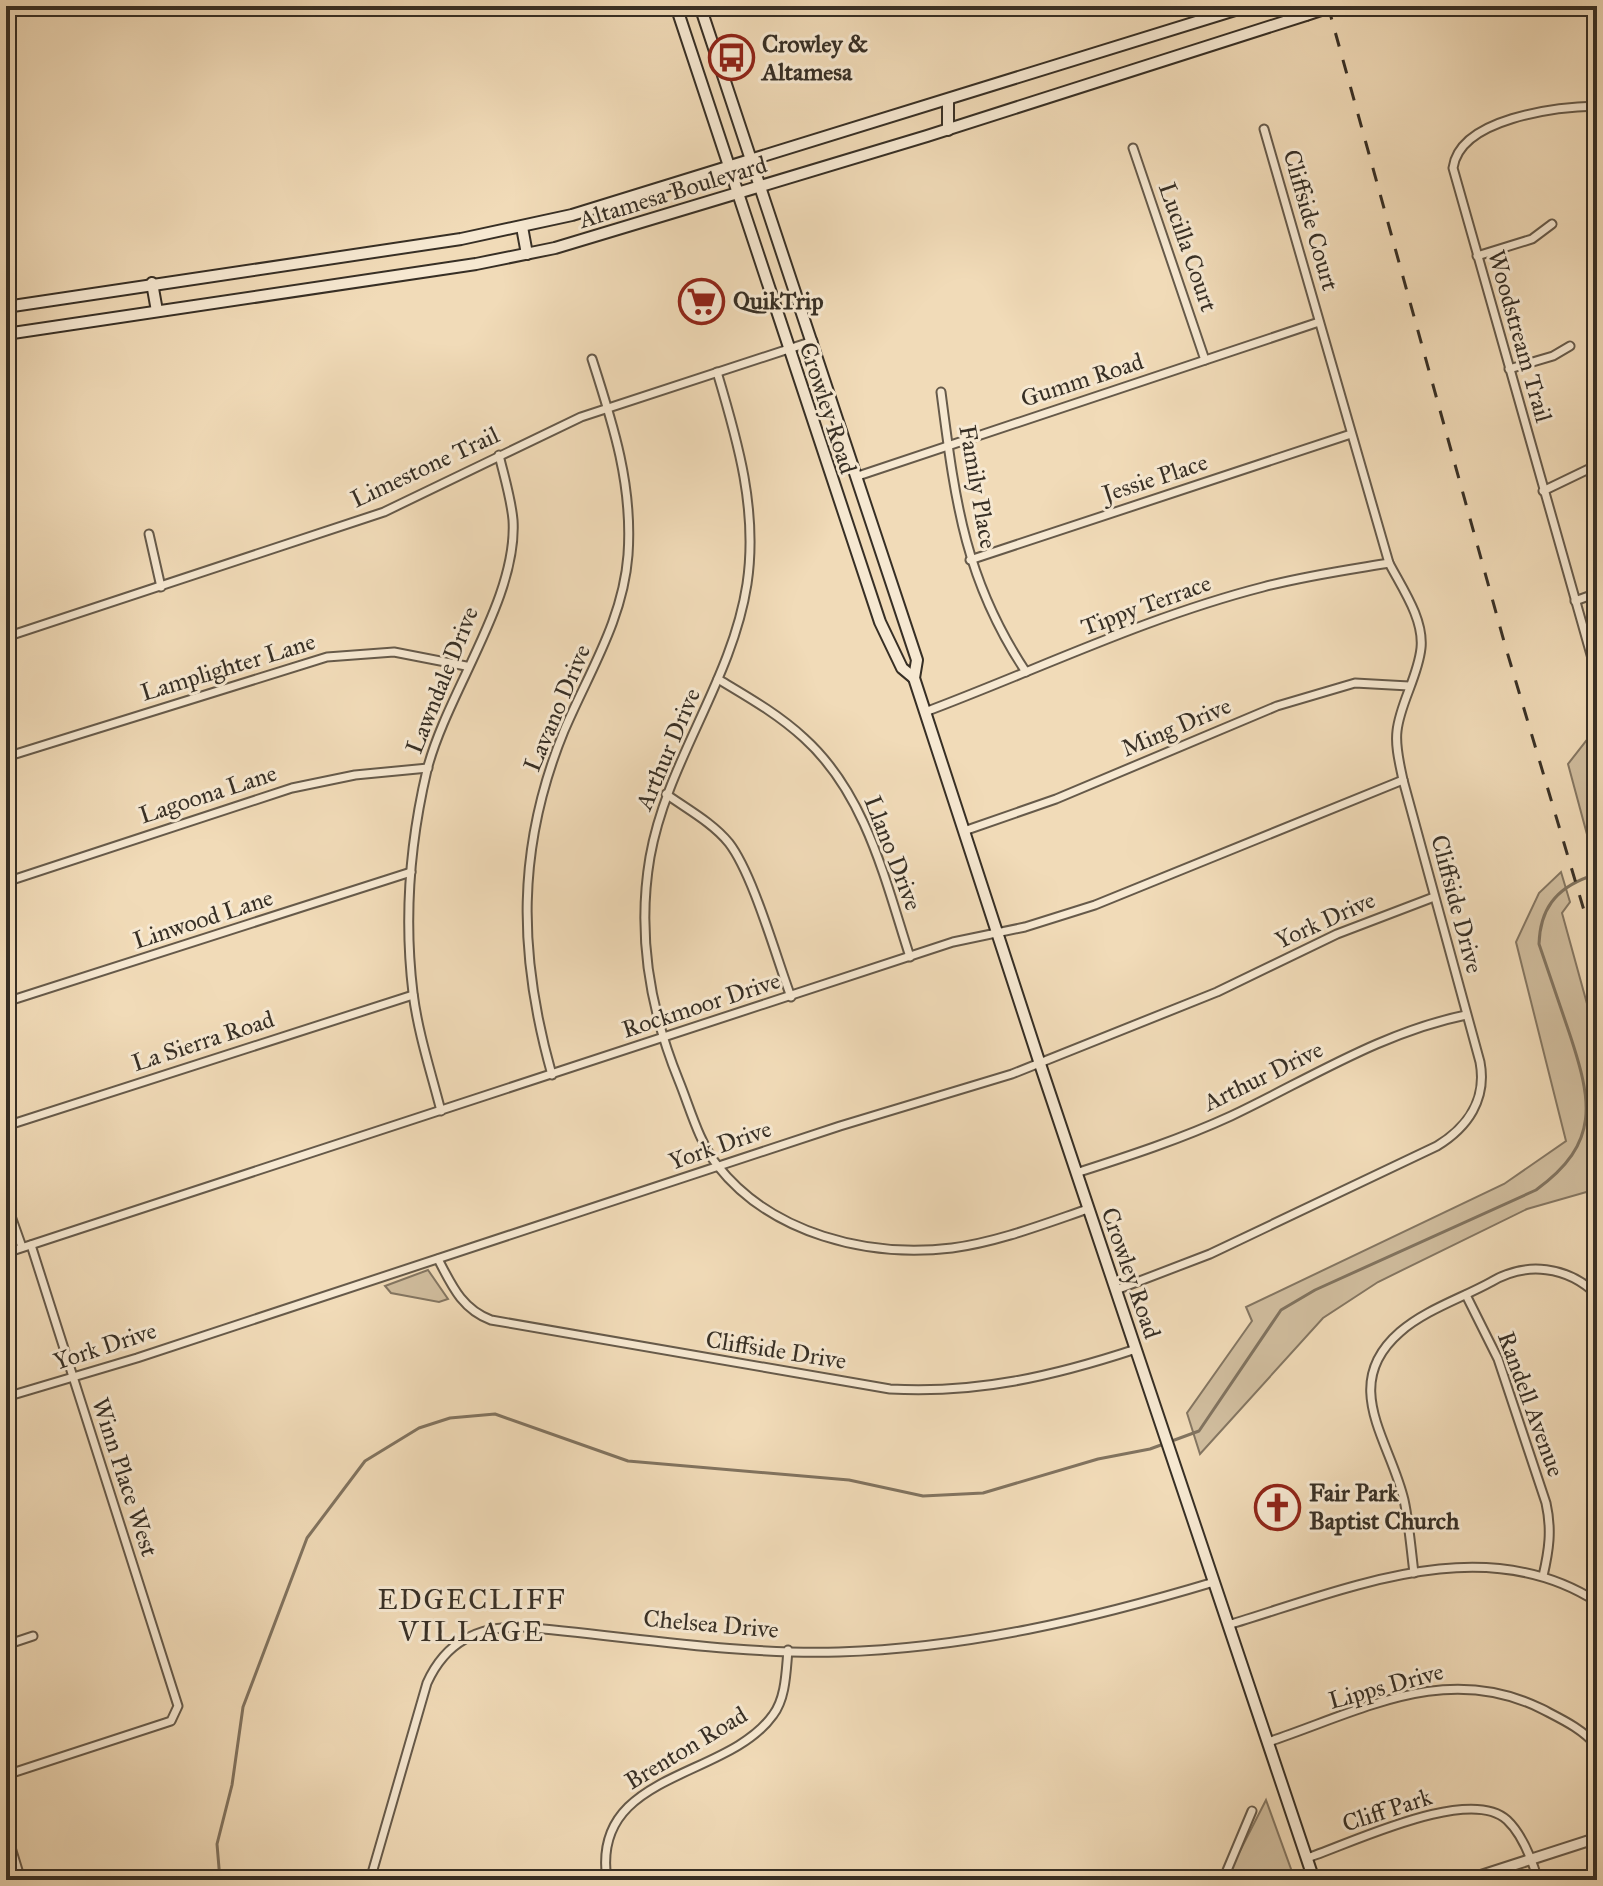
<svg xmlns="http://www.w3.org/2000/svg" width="1603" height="1886" viewBox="0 0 1603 1886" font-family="'IM FELL Great Primer',serif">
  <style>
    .green { fill: #d1be9f; stroke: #847662; stroke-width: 2 }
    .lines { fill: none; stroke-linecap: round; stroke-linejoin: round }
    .stream { stroke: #81735f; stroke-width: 3 }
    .minor-casing { stroke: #665a4a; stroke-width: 11 }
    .tertiary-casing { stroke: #665a4a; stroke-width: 13 }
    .secondary-casing { stroke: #372f25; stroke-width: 14 }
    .minor { stroke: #f6e8d1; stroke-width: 7 }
    .tertiary { stroke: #f6e8d1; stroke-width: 9 }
    .secondary { stroke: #f6e8d1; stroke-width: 10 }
    .rail { stroke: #372f25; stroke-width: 3; stroke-dasharray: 14 14; stroke-linecap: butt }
    .secondary-bridge-casing { stroke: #372f25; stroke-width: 14; stroke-linecap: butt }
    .secondary-bridge { stroke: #f6e8d1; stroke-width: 10 }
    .labels { text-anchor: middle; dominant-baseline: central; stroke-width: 6; stroke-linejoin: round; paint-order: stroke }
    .poi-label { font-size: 24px; font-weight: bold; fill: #372f25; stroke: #f6e8d1; text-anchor: start }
    .street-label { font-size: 24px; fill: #372f25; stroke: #f6e8d1 }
    .quarter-label { font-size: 28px; letter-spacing: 2px; fill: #372f25; stroke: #f6e8d1 }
  </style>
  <rect width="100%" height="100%" fill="#f1dbb8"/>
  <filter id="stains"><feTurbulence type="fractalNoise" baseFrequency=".0025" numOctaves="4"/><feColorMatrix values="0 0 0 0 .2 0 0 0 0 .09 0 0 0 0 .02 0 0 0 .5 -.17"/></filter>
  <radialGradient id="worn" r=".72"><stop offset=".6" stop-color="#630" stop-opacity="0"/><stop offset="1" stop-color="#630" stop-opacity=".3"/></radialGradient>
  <g class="green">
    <path d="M1597,727v135l-2,2 -27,-100z"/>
    <path d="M1561,872l9,30 -8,11 35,127v149l-70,20 -149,73 -55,36 -123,136 -13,-41 65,-92 -6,-14 258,-123 62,-43 -50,-199 23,-49z"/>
    <path d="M428,1270l20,29 -9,3 -48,-9 -6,-7z"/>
    <path d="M1266,1800l29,80h-70z"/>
  </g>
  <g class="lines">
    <path class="stream" d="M220,1880l-3,-36 15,-59 11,-78 64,-169 58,-77 54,-33 31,-10 45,-4 133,47 221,19 74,16 60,-3 115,-34 52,-10 49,-18 82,-121 34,-20 221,-100c65,-47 56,-89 33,-158 -10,-29 -20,-58 -30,-88 1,-34 16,-55 49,-67"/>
    <defs>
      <g id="minor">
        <path d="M1594,106l3,-17"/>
        <path d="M1597,106c-41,1 -137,12 -144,62l144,508"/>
        <path d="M1133,148l72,212"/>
        <path d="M1477,256l55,-17 20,-15"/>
        <path d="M1509,369l44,-13 17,-10"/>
        <path d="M717,372c21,70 41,139 30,212 -15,97 -80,177 -97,273 -13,76 0,153 29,224 11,27 20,61 38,84 54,69 151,93 235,83 46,-6 92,-24 136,-39"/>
        <path d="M941,392c14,107 23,187 85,280"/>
        <path d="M858,476l461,-154"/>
        <path d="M1543,491l54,-26"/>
        <path d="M149,534l12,53"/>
        <path d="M970,560l381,-126"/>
        <path d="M1575,601l22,-8"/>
        <path d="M6,637l378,-125 197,-95 232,-76"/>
        <path d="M718,679c30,18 60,35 86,59 62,56 81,142 106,219"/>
        <path d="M925,712c112,-42 221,-95 338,-125 41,-11 84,-17 126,-24"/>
        <path d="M6,757l321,-100 67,-5 72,14"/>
        <path d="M666,794c21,15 47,29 63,49 24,31 47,114 62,154"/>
        <path d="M964,831l92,-32 221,-93 78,-23 54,3"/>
        <path d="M6,882l286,-94 63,-13 73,-7"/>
        <path d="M6,1002l405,-130"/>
        <path d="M552,1075c-34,-120 -36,-227 12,-344 25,-59 59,-111 64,-176 5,-70 -15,-131 -36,-196"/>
        <path d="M441,1111c-10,-39 -23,-78 -28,-118 -9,-74 -3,-151 14,-223 20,-78 91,-172 86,-250 -2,-22 -9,-44 -14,-65"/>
        <path d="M6,1126l407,-131"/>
        <path d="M1076,1173c53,-17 105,-34 155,-57 78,-37 151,-84 235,-101"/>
        <path d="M6,1202l16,45"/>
        <path d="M6,1253l947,-311 72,-15 70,-22 308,-125"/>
        <path d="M438,1259c14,27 24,50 53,61l399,69c87,5 164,-13 246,-40"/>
        <path d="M1116,1290l94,-36 227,-108c31,-19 50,-47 43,-84l-77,-282c-3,-15 -8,-33 -6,-49 3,-28 21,-54 24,-83 3,-29 -19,-60 -32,-85l-125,-434"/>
        <path d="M1466,1295l32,64 48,144c6,27 3,47 -3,73"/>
        <path d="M6,1397l131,-39 703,-232 172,-52 205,-82 120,-58 97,-37"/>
        <path d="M1414,1573c-3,-24 -5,-50 -10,-73 -14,-60 -65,-115 -4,-168 25,-22 62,-34 91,-50 35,-21 77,-16 106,13"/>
        <path d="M1228,1625c117,-35 255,-97 369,-23"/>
        <path d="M6,1645l27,-9"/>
        <path d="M1268,1742c93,-31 178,-81 274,-33 21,11 39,19 55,37"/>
        <path d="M6,1775l159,-52 6,-2 7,-15 -147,-461"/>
        <path d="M6,1831l15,49"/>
        <path d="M1307,1858c43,-14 162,-73 200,-38 16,15 25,40 31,60"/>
        <path d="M370,1880l57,-197c19,-42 51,-57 96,-56 104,9 211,28 316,25 128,-4 252,-33 375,-70"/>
        <path d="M607,1880c-17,-109 120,-100 166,-165 13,-17 13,-44 15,-65"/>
        <path d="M1223,1880l29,-69"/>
      </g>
      <path id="tertiary" d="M1467,1880l130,-42"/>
      <g id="secondary">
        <path d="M676,6l204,616 22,46 12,10"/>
        <path d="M700,6l217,654 -3,18 125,383 275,819"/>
        <path d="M948,101v29"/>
        <path d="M522,227l5,27"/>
        <path d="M152,283l5,28"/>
        <path d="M6,307l455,-68 111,-24 676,-209"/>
        <path d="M6,334l470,-70 79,-16 372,-112 379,-121"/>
      </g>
    </defs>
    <use href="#minor" class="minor-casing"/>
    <use href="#tertiary" class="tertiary-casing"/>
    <use href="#secondary" class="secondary-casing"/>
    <use href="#minor" class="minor"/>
    <use href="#tertiary" class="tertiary"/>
    <use href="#secondary" class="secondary"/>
    <path class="rail" d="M1328,6l177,639 92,309"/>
    <defs>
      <path id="secondary-bridge" d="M1306,15l27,-9"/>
    </defs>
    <use href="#secondary-bridge" class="secondary-bridge-casing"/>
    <use href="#secondary-bridge" class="secondary-bridge"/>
  </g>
  <defs>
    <symbol id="bus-ring" viewBox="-11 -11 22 22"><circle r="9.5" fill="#f6e8d1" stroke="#8f2418" stroke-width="1.5"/><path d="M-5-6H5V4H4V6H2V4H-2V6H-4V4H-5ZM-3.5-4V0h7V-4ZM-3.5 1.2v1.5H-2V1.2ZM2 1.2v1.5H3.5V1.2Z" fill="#8f2418"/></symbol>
    <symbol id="supermarket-ring" viewBox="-11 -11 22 22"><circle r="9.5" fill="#f6e8d1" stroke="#8f2418" stroke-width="1.5"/><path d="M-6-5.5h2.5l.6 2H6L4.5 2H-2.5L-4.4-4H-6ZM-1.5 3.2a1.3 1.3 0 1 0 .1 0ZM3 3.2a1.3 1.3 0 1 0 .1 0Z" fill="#8f2418"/></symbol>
    <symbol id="church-ring" viewBox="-11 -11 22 22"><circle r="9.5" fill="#f6e8d1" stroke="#8f2418" stroke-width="1.5"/><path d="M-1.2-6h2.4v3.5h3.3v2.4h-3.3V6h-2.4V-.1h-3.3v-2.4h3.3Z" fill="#8f2418"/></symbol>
  </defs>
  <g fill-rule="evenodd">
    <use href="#bus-ring" x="706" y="32" width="51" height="51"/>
    <use href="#supermarket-ring" x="676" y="276" width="51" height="51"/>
    <use href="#church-ring" x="1252" y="1482" width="51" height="51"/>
  </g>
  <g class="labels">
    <g class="poi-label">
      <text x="762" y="44">Crowley &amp;<tspan x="762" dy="28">Altamesa</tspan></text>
      <text x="733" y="301">QuikTrip</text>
      <text x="1309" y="1493">Fair Park<tspan x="1309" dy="28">Baptist Church</tspan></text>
    </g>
    <g class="street-label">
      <text transform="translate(673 192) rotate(-17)">Altamesa Boulevard</text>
      <text transform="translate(1311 220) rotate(74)">Cliffside Court</text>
      <text transform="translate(1188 247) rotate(71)">Lucilla Court</text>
      <text transform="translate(1520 336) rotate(74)">Woodstream Trail</text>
      <text transform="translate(1082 380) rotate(-18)">Gumm Road</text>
      <text transform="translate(828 408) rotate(72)">Crowley Road</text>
      <text transform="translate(425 467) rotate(-25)">Limestone Trail</text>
      <text transform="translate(1155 478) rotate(-18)">Jessie Place</text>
      <text transform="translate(978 487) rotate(80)">Family Place</text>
      <text transform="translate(1146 605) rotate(-20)">Tippy Terrace</text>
      <text transform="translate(228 667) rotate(-17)">Lamplighter Lane</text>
      <text transform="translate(442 680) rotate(-68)">Lawndale Drive</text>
      <text transform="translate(557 708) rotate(-67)">Lavano Drive</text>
      <text transform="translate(1176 727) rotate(-23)">Ming Drive</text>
      <text transform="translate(668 749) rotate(-67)">Arthur Drive</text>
      <text transform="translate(208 794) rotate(-18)">Lagoona Lane</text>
      <text transform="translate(893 853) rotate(69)">Llano Drive</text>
      <text transform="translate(1457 904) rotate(75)">Cliffside Drive</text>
      <text transform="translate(203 919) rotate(-18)">Linwood Lane</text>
      <text transform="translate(1325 920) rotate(-24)">York Drive</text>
      <text transform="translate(701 1005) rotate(-18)">Rockmoor Drive</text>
      <text transform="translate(203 1041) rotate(-18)">La Sierra Road</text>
      <text transform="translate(1263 1076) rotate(-26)">Arthur Drive</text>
      <text transform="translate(720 1145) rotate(-19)">York Drive</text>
      <text transform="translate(1131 1273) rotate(71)">Crowley Road</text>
      <text transform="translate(105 1346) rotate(-18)">York Drive</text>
      <text transform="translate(776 1350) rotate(9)">Cliffside Drive</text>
      <text transform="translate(1531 1404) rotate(70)">Randell Avenue</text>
      <text transform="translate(125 1477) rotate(72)">Winn Place West</text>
      <text transform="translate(711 1624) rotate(5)">Chelsea Drive</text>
      <text transform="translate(1386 1686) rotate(-15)">Lipps Drive</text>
      <text transform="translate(686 1748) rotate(-31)">Brenton Road</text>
      <text transform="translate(1387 1810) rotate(-18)">Cliff Park</text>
    </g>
    <g class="quarter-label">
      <text x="472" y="1599">EDGECLIFF<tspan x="472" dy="32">VILLAGE</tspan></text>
    </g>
  </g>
  <rect width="1603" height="1886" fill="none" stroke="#f1dbb8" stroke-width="32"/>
  <rect x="8" y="8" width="1587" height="1870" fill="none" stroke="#372f25" stroke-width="4"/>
  <rect x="16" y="16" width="1571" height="1854" fill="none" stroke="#372f25" stroke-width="2"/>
  <rect width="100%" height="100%" filter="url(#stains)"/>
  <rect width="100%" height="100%" fill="url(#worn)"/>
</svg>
